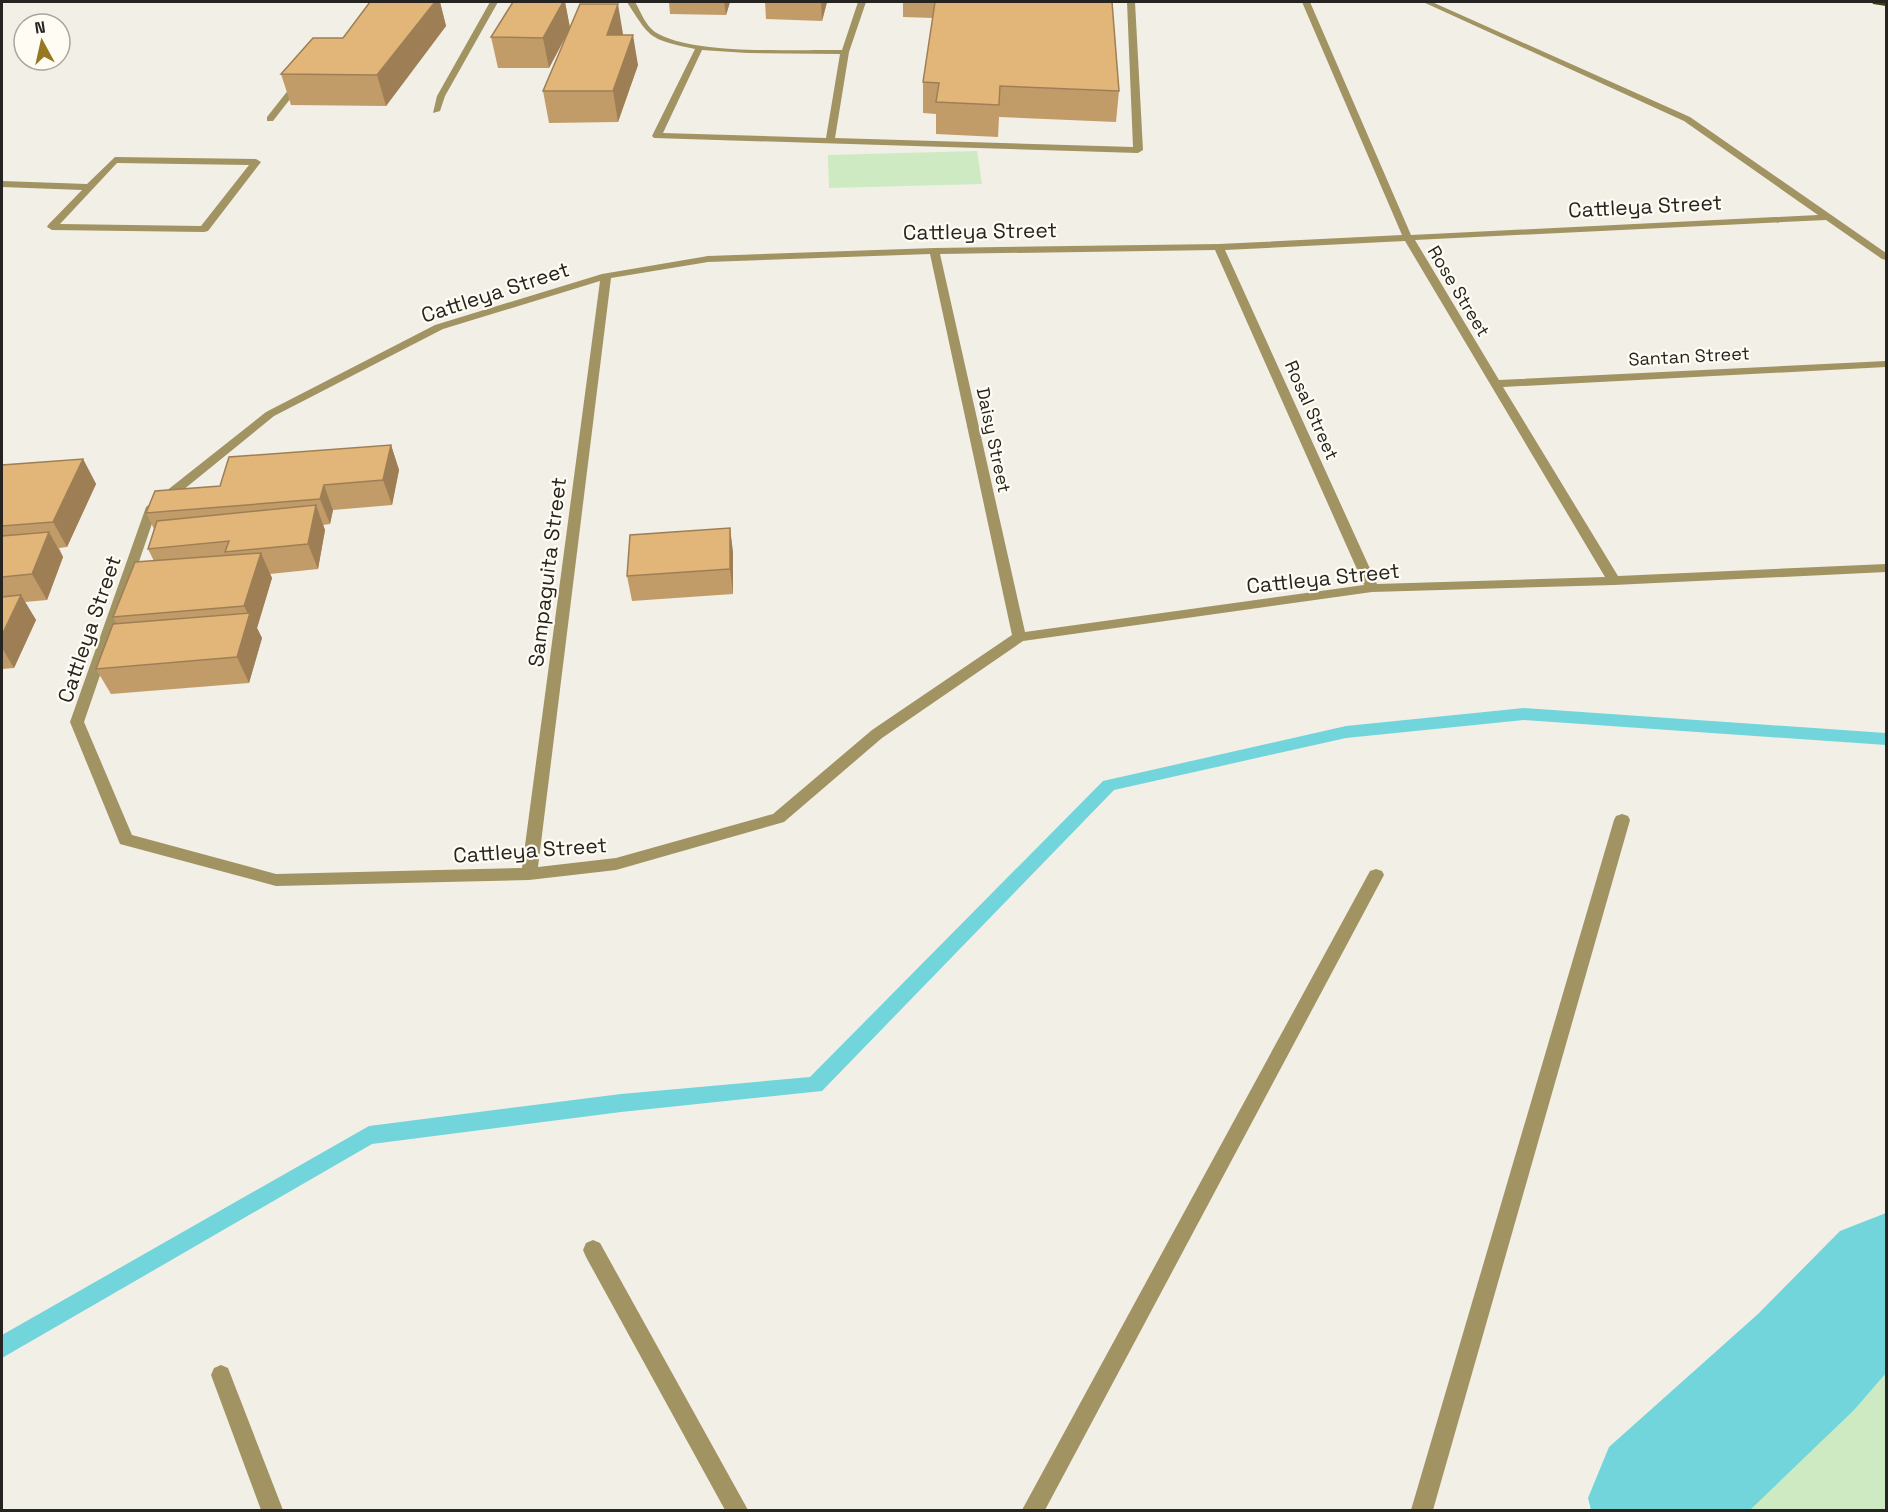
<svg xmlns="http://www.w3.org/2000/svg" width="1888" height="1512" viewBox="0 0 1888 1512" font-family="'Space Grotesk',sans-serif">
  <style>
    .green { fill: #ceeac2 }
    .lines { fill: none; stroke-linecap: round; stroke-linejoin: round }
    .stream { fill: #72d5db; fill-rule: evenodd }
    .river { fill: #72d5db; fill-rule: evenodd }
    .service { fill: #a19362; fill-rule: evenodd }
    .minor { fill: #a19362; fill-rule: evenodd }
    .trunk { fill: #4a3c06; fill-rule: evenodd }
    .wall { fill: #c29c68 }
    .shaded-wall { fill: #9e7f55 }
    .building { fill: #e2b579; stroke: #9e7f55; stroke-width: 1.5 }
    .labels { text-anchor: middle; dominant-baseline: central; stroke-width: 4.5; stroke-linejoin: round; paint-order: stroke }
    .far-street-label { font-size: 18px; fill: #252421; stroke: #fffcf3 }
    .street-label { font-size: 21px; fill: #252421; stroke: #fffcf3 }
  </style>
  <rect width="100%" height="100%" fill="#f2efe6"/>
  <g class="green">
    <path d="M977,151l5,33 -153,4 -1,-33z"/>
    <path d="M1886,1276v234h-223l-3,-12 146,-136z"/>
  </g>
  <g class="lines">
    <path class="stream" d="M1524,708l362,25v12l-362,-25 -178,18 -232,52 -292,301 -201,21 -249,32 -370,214v-23l367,-209 252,-32 189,-17 293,-296 243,-55z"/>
    <path class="river" d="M1886,1213v160l-32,37 -104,100h-159l-3,-12 21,-51 149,-133 82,-83z"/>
    <g class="service">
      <path d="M490,2h8l-53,94 -5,15 -7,2 4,-17z"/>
      <path d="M627,2h8c6,10 10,23 20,30 38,24 141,17 187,18l16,-48h8l-17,50 -14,86 298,9 -6,-145h8l8,148 -5,3 -484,-15 -2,-2 43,-87c-45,-10 -44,-9 -68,-47zM702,50l45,3 93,1 -14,84 -163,-5z"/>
      <path d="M297,79l7,2 -31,40h-6v-4z"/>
    </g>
    <g class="minor">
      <path d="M1302,2h8l101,233 407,-20 -134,-94 -261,-119h9l258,115 196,136v7l-4,-1 -56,-39 -411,20 84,140 387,-19v6l-383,20 115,189 268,-12v8l-272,13 -242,7 -349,49 -141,97 -98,84 -168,48 -87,10 -253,6 -156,-42 -50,-122 76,-215 120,-95 169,-87 167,-51 106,-18 226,-8 285,-4 183,-9zM1405,241l200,336 -228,7 -152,-334zM1215,250l149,335 -339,47 -85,-378zM930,254l82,381 -140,95 -99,84 -157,44 -78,9 73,-589 97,-16zM600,281l-78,587 -246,6 -144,-39 -48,-113 72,-210 118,-96 169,-87z"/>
      <path d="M115,157l141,2 5,3 -53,69 -4,1 -152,-2 -5,-3 1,-2 34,-35 -80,-3v-6l85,3zM117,163l132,2 -48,61 -141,-2z"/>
      <path d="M1622,814l6,2 2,4 -197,690h-22l203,-690 2,-4z"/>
      <path d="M1376,869l6,2 2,4 -339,635h-23l348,-639z"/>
      <path d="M593,1240l7,3 148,267h-23l-139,-253 -3,-7 3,-7z"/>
      <path d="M221,1365l7,3 55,142h-22l-50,-135 3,-7z"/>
    </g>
    <path class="trunk" d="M1872,2h14v4l-13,-2z"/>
  </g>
  <g class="wall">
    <path d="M370,2h70l6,24 -60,80 -95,-1 -10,-31 62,-36z"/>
    <path d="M513,2h52l5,26 53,6 -1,1 16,30 -20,57 -69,1 -6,-32 27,-62 -21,39h-51l-7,-31z"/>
    <path d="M669,2h61l-4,13 -56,-1z"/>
    <path d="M765,2h62l-5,19 -56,-2z"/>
    <path d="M903,2h209l7,89 -3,31 -117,-5 -1,20 -62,-3v-20l-13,-1v-31l10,-64 -30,-1z"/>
    <path d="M391,445l8,25 -7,35 -59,5 -3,14 -7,1 2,5 -7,39 -48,5 2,4 -15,50 5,10 -13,45 -138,11 -15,-25 21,-45 -4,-7 41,-56 -6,-12 6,-20 -8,-16 74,-27z"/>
    <path d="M83,459l13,25 -29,63 -8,1 4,9 -16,43 -22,2 11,18 -22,48 -12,1v-204z"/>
    <path d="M730,528l3,25v41l-101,7 -5,-25z"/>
  </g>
  <g class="shaded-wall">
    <path d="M435,2h5l6,24 -60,80 -9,-31z"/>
    <path d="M563,2h2l5,26 -21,40 -6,-30z"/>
    <path d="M724,2h6l-4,13z"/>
    <path d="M821,2h6l-5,19z"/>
    <path d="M618,4l5,30 -12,31 -4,-30z"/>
    <path d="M633,35l5,30 -20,57 -5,-31z"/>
    <path d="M391,445l8,25 -7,35 -9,-25z"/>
    <path d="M83,459l13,25 -29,63 -14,-25z"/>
    <path d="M324,485l9,25 -3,14 -10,-25z"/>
    <path d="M316,505l9,25 -7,39 -10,-25z"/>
    <path d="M730,528l3,25v41l-3,-25z"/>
    <path d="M49,532l14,25 -16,43 -15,-26z"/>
    <path d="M261,553l11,25 -15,50 5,10 -13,45 -12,-26 12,-41 -5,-10z"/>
    <path d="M21,595l15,25 -22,48 -12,-20v-13z"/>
  </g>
  <g class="building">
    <path d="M370,2h65l-58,73 -96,-1 32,-36h30z"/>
    <path d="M513,2h50l-20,36 -52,-1z"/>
    <path d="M935,2h177l7,89 -119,-5 -1,19 -63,-3 3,-19 -16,-1z"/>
    <path d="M580,4h38l-11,31h26l-20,56h-70z"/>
    <path d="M391,445l-8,35 -59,5 -4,14 -174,14 9,-22 65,-5 9,-29z"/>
    <path d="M83,459l-30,63 -51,4v-61z"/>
    <path d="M316,505l-8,39 -83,8 4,-11 -81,8 9,-28z"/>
    <path d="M730,528v41l-103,7 3,-41z"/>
    <path d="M49,532l-17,42 -30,3v-41z"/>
    <path d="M261,553l-17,53 -131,11 22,-55z"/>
    <path d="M21,595l-19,40v-38z"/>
    <path d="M250,613l-13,44 -141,12 17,-45z"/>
  </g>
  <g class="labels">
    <g class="far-street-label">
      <text transform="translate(1459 291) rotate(59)">Rose Street</text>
      <text transform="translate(1689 356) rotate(-3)">Santan Street</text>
      <text transform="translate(1312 410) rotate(66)">Rosal Street</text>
      <text transform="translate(994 440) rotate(78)">Daisy Street</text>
    </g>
    <g class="street-label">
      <text transform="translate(1645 206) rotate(-3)">Cattleya Street</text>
      <text transform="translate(980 231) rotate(-1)">Cattleya Street</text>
      <text transform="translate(495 292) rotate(-18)">Cattleya Street</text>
      <text transform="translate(547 572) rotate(-83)">Sampaguita Street</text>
      <text transform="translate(1323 578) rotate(-6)">Cattleya Street</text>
      <text transform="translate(89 629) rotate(-71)">Cattleya Street</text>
      <text transform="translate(530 850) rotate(-4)">Cattleya Street</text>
    </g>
  </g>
  <rect width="1888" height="1512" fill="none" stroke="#252421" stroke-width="6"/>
  <g transform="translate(42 42) rotate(352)"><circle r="28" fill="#fffcf3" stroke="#a8a69f" stroke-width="1.5"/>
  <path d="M0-4.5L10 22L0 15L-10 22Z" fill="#957820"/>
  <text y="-9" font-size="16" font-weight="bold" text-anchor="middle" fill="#252421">N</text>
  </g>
</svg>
